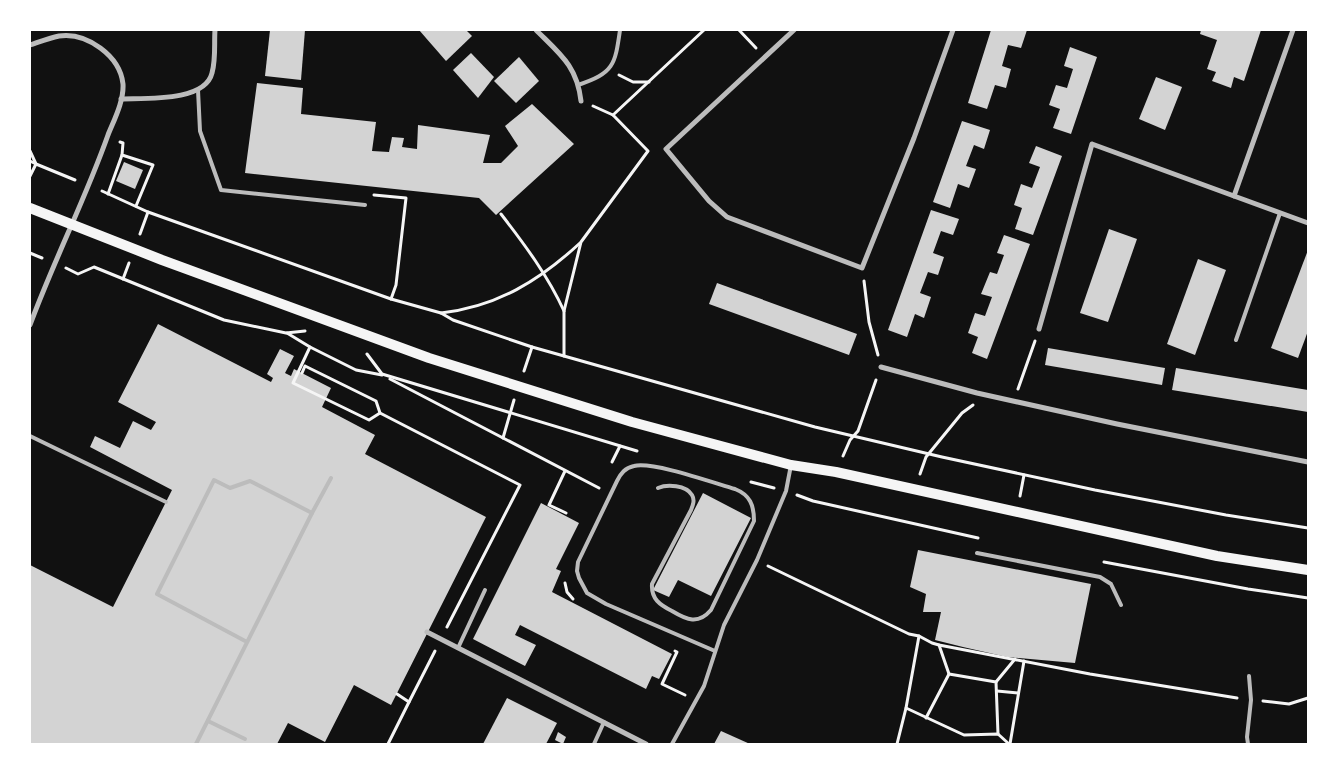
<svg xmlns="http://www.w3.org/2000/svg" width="1338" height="774" viewBox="0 0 1338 774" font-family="Jost,sans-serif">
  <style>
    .building { fill: #d3d3d3 }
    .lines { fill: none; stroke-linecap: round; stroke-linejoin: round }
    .path { stroke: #f5f5f5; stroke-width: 3 }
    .service { stroke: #bcbcbc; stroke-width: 4 }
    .minor { stroke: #bcbcbc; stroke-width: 5 }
    .secondary { stroke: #f5f5f5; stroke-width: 10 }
  </style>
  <rect width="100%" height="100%" fill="#111"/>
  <g class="building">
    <path d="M270,30h35l-4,50 -36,-4z"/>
    <path d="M419,30h47l6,6 -26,25z"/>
    <path d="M991,30h36l-6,18 -13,-3 -6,21 9,3 -5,19 -11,-3 -8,24 -19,-6z"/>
    <path d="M1201,30h60l-17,51 -10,-4 -3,11 -19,-7 4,-9 -9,-3 10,-29 -17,-6z"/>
    <path d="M1070,47l27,10 -26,77 -18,-6 7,-19 -11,-4 7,-20 11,3 6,-19 -9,-3z"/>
    <path d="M471,53l23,24 -16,21 -25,-28z"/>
    <path d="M519,57l20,24 -23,22 -22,-22z"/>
    <path d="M1156,77l26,10 -17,43 -26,-11z"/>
    <path d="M257,83l46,5 -2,26 75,8 -4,29 17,1 3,-15 12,1 -2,9 15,2 1,-24 72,10 -7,28h18l17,-17 -13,-20 27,-22 42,40 -78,71 -17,-17 -234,-25z"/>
    <path d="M962,121l28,9 -6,19 -10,-4 -8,21 10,3 -7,19 -11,-4 -8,24 -17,-6z"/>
    <path d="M1036,146l26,10 -29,79 -18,-6 7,-21 -8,-3 7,-21 11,4 8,-21 -11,-4z"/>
    <path d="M124,162l19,8 -8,19 -19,-8z"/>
    <path d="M931,210l28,9 -6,16 -12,-4 -8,22 11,4 -6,18 -10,-3 -8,21 11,4 -7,21 -9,-4 -8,23 -19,-7z"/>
    <path d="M1109,229l28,10 -29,83 -28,-9z"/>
    <path d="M1004,235l26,9 -43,115 -15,-6 6,-16 -10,-4 7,-20 10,3 7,-19 -11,-3 9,-22 7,2 7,-19 -7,-2z"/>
    <path d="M1308,250v81l-10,27 -27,-10z"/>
    <path d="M1198,259l28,11 -31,85 -28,-11z"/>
    <path d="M717,283l140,51 -8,21 -140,-51z"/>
    <path d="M158,324l113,58 2,-4 -6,-4 13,-25 14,7 -9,17 6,3 3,-7 37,19 -9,19 53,28 -10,19 121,63 -95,188 -37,-20 -29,57 -37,-19 -11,21h-247v-179l83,42 59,-117 -82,-43 5,-11 25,12 13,-27 18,9 5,-8 -38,-20z"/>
    <path d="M1048,348l117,20 -3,17 -117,-20z"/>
    <path d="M1176,368l132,22v22l-136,-22z"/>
    <path d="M703,493l48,25 -40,78 -33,-16 -9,17 -16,-7z"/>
    <path d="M541,503l38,20 -23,46 5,2 -9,21 120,62 -13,25 -7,-3 -6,13 -126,-64 -5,10 21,10 -11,21 -52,-27z"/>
    <path d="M918,550l173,34 -16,79 -68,-6 -44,-10 -28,-7 6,-28h-18l3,-18 -16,-7z"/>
    <path d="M507,698l50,25 -11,21h-63z"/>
    <path d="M721,731l29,13h-36z"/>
    <path d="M558,732l8,5 -3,7 -8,-4z"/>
  </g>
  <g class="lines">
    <g class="path">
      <path d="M739,30l17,18"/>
      <path d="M619,75l14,7h16"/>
      <path d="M593,106l20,9"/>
      <path d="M120,142l3,1 -1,12 31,10 -17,41"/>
      <path d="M30,151l6,13 39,16"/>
      <path d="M30,161l6,3 -6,12"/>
      <path d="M102,191l46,21"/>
      <path d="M108,194l14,-39"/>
      <path d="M374,195l32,3 -10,87 -5,14"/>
      <path d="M501,214c24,31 47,62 63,97"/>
      <path d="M140,234l8,-22 243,87 50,14 12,7 79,27"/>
      <path d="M30,253l12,5"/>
      <path d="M66,268l12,6 16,-7 130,53 62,13 19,-2"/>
      <path d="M123,279l6,-16"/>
      <path d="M864,281l5,41 9,33"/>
      <path d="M441,313c56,-6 99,-33 139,-70"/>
      <path d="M287,333l23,14"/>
      <path d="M367,354l15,20 255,77"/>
      <path d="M564,356l251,71 127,30 153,33 131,25 82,13"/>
      <path d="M524,371l8,-24 32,9v-45l17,-69 67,-91 -35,-36 91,-85"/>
      <path d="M302,373l3,-7 71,35 4,12 140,72 -73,142"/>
      <path d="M390,379l209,109"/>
      <path d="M1018,389l17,-48"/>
      <path d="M380,413l-11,7 -76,-37 17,-36 46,23 26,5"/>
      <path d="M503,438l11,-38"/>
      <path d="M843,456l7,-16 8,-9 18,-51"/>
      <path d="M612,462l8,-16"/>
      <path d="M565,471l-16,34 17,8"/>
      <path d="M920,474l6,-17 36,-44 11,-8"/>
      <path d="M751,482l23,6"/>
      <path d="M797,495l16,6 165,37"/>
      <path d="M1020,496l4,-21"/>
      <path d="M1104,562l144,27 60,9"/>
      <path d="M768,566l141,68 10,2 -13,72 -9,36"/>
      <path d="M565,583l2,9 6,7"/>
      <path d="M919,636l13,7 7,2 151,29 147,24"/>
      <path d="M939,645l10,29"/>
      <path d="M675,651l2,1 -15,32 23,11"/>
      <path d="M996,682l19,-23"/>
      <path d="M997,691l21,2"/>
      <path d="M1263,701l26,3 19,-6"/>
      <path d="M409,702l26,-51"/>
      <path d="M906,708l58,27 34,-1 11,10"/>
      <path d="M926,718l23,-44 47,8 2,52"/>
      <path d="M388,744l21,-42 -12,-8"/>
      <path d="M1010,744l14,-83"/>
    </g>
    <g class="service">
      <path d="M578,85c36,-12 37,-20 42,-55"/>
      <path d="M198,90l2,41 21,59 144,15"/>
      <path d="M1236,340l44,-127"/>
      <path d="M30,436l136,66"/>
      <path d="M658,488c9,-4 28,-3 34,7 3,5 1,10 -1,15l-39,74c-1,15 8,21 20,27 15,9 26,14 39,-1l43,-89c0,-16 -4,-26 -19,-32 -21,-6 -83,-28 -101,-23 -9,2 -13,7 -17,15l-39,81 -1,9 2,7 8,15 19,11 109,47"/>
      <path d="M312,513l19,-35"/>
      <path d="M977,553l123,24 11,7 10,21"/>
      <path d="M458,648l27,-58"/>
      <path d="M208,721l37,18"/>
      <path d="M196,744l116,-231 -62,-32 -20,7 -16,-8 -57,114 90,48"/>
      <path d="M594,744l10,-22"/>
      <path d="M672,744l32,-58 20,-61 33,-65 29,-69 5,-26"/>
      <path d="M1248,744l-1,-7 4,-37 -2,-24"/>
    </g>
    <g class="minor">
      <path d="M536,30c24,24 41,36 45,71"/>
      <path d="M794,30l-128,119 43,52 18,16 135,51 52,-130 39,-108"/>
      <path d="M1293,30l-59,166 74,27"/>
      <path d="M30,45c9,-3 19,-7 29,-9 28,-4 61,20 64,48 1,17 -9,36 -15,51 -23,65 -54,125 -78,190"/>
      <path d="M121,99c25,-1 84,3 91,-26 4,-14 2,-29 3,-43"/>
      <path d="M1039,329l53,-185 142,52"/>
      <path d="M881,367l96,26 140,31 191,38"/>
      <path d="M427,632l219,112"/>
    </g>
    <path class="secondary" d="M30,208l132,52 267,98 203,64 159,43 45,7 381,84 91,14"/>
  </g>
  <rect width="1338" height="774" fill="none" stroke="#ffffff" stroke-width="62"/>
</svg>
